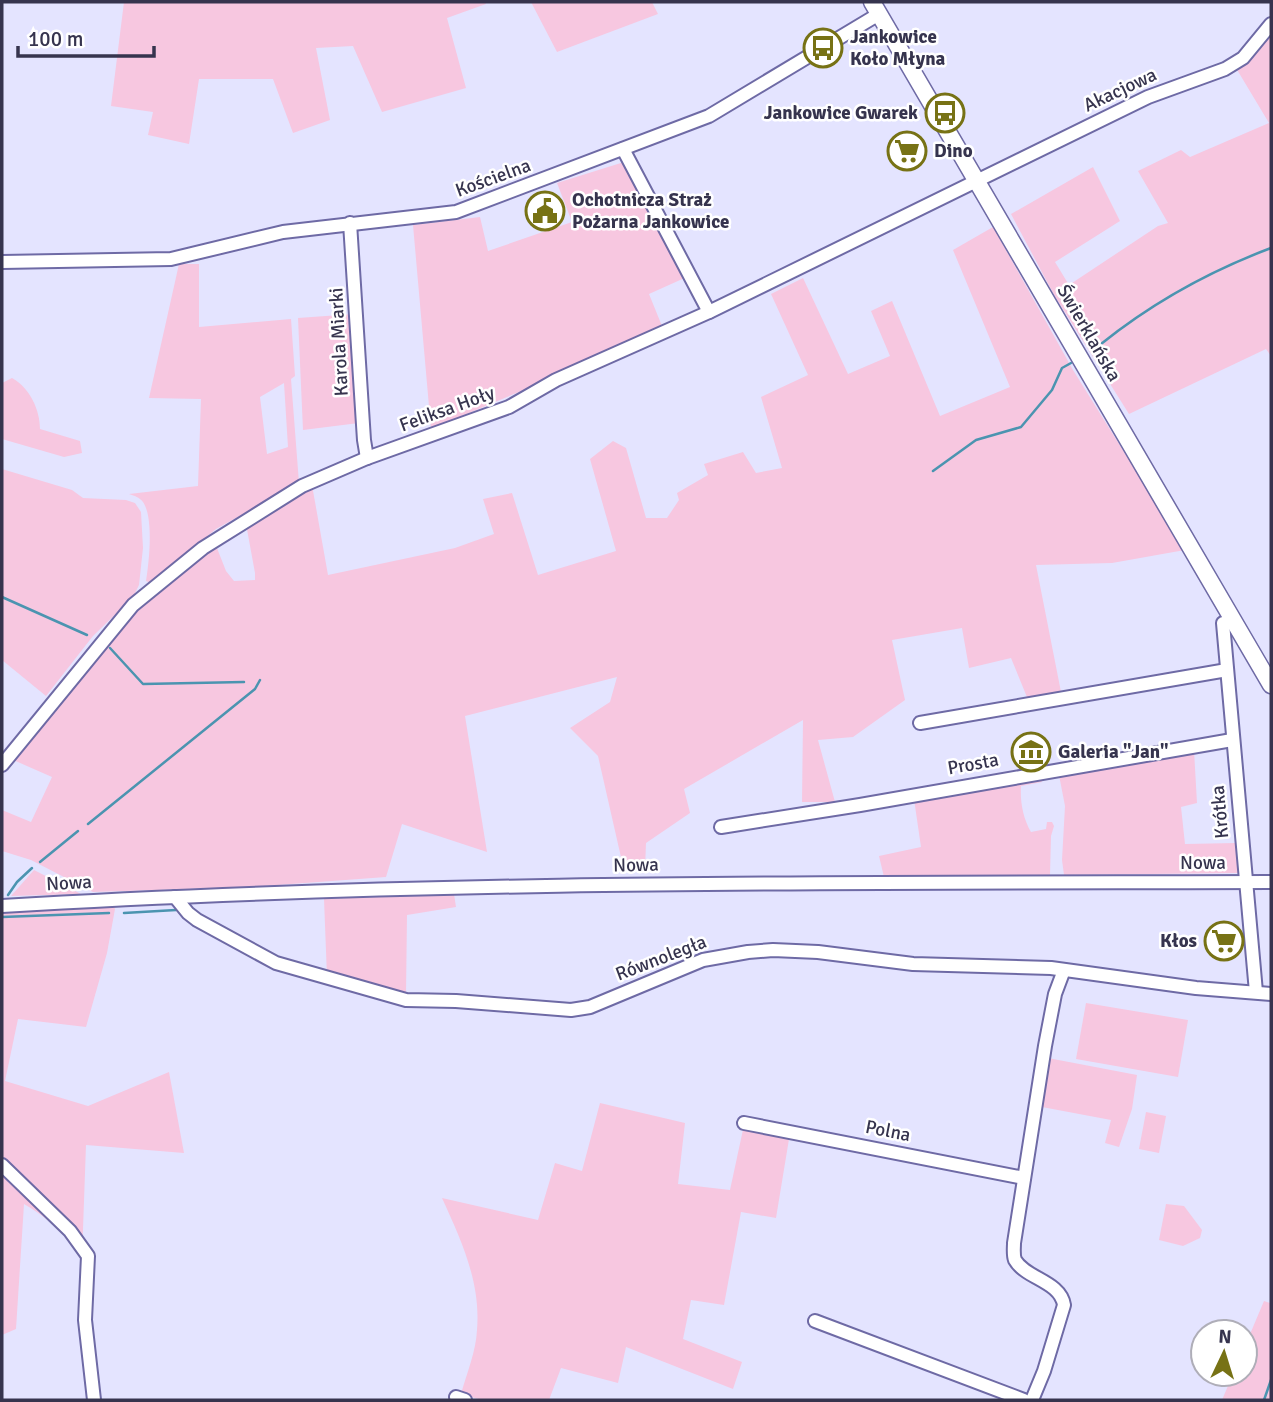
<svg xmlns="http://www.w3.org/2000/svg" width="1273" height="1402" viewBox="0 0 1273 1402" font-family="Signika,sans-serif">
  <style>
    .green { fill: #f7c7e0; fill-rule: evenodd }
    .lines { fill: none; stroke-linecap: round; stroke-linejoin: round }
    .stream { stroke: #4b94b0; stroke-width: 2.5 }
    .minor-casing { stroke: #6e6aa5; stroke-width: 16 }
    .major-casing { stroke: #6e6aa5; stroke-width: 19 }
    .minor { stroke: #fff; stroke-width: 12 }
    .major { stroke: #fff; stroke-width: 16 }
    .labels { text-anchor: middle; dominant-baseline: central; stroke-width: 5; stroke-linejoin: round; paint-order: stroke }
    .poi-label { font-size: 19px; font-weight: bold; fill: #36344e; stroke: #fff; text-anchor: start }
    .street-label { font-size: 19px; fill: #36344e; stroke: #fff }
  </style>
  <rect width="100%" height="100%" fill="#e4e4ff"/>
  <g class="green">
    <path d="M124,2h361l1,2 -39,14 19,70 -84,24 -29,-66 -37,2 14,72 -37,13 -20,-54h-74l-10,65 -41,-9 5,-23 -42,-6z"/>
    <path d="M531,2h121l6,12 -101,38z"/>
    <path d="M1271,34v322l-5,-7 -137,65 -75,-119 -43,-81 82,-47 27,54 -65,41 14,23 89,-59 10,-3 -30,-52 43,-21 9,7 79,-34 -33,-55 16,-9z"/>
    <path d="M624,162l65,114 -40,18 15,37 -233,98 -18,-204 67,-8 8,34 84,-29 -15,-39z"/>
    <path d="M993,227l80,143 112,180 -73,13 -76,2 25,127 -32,10 -18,-44 -42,10 -7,-40 -70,12 13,60 -52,37 -35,3 17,62h-33l1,-82 -119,69 6,24 -44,30 -1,26 -22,-3 -25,-110 -28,-28 40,-26 7,-25 -152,39 22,136 -85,-28 -16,53 -134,10 -159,5 -62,-32 -29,-9v-41l29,12 21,-45 -41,-18 124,-152 80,-64 11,28 8,10 21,-1v-7l-9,-49 66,-39 16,90 127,-27 39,-14 -11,-35 29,-6 26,82 78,-24 -26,-92 23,-18 13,7 20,70h21l12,-18 -2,-7 31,-18 -4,-11 39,-12 13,21 26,-5 -21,-71 47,-22 -37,-81 32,-16 45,96 42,-18 -19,-45 21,-10 48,115 70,-29 -57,-137z"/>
    <path d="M179,264h20v63l92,-8 4,57 -4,3 8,104 -83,46 -65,54 -5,-2c3,-18 8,-63 -3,-79 -4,-5 -8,-6 -14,-8l69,-8 3,-87 -52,-1zM284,383l4,64 -21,7 -7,-57z"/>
    <path d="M354,314l5,109 -56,7 -5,-112z"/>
    <path d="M12,378c18,10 28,32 28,51l40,12 2,12 -18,4 -62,-18v-56z"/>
    <path d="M2,469l70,21 11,8 43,2 9,3 6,9 2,36 -4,37 -6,12 -40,39 -47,60 -44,-36z"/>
    <path d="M1194,750l3,53 -16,4 4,37 51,-1 3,30 -175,2 -2,-15 3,-54 -6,-31z"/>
    <path d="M1040,778l2,4 -21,4c-1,16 2,32 10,46l15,-3 1,-7h5l2,4 -3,10 -1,39 -166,2 -5,-21 42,-9 -7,-48z"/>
    <path d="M34,870l47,24 -70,2z"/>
    <path d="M454,894l2,13 -49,8 -1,79 -79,-17 -3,-78z"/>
    <path d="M113,905l2,4 -8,44 -21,74 -68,-8 -13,62 83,25 81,-34 15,81 -98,-8 -4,112c-14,-23 -36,-40 -58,-53l-8,125 -14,6v-424z"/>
    <path d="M1086,1003l102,17 -10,57 -102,-18z"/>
    <path d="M1048,1058l89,17 -5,34 -13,38 -14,-4 6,-23 -69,-13z"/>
    <path d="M600,1103l85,20 -7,61 52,6 14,-65 46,8 -14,85 -35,-6 -17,93 -33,-5 -8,39 59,23 -9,27 -107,-42 -8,36 -57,-15 -12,32h-67l-21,-6c6,-21 15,-43 16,-64 4,-48 -16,-90 -35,-132l96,22 17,-57 27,8z"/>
    <path d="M1146,1112l20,4 -7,37 -20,-4z"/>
    <path d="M1166,1204l18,2 18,24 -2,8 -17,8 -24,-6z"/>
    <path d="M1271,1299v97l-2,4h-47l11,-26h12v-28l19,-45 6,2z"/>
  </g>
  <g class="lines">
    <g class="stream">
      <path d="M1101,344c51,-41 109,-73 170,-96"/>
      <path d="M933,471l43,-31 45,-13 31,-37 10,-22 9,-5"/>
      <path d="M2,597l85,38"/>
      <path d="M110,648l33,36 101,-2"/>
      <path d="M88,824l167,-135 5,-9"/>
      <path d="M40,862l38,-31"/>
      <path d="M8,895l9,-13 15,-14"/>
      <path d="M124,913l52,-3"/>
      <path d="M2,917l107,-4"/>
      <path d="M1264,1400l7,-20"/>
    </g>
    <defs>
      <g id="minor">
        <path d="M623,149l86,163"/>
        <path d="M350,223l14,217 3,18"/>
        <path d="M2,262l169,-3 112,-27 173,-20 253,-96 170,-102"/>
        <path d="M1223,623l33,369"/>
        <path d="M920,723l307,-53"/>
        <path d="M2,765l131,-160 70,-57 99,-62 65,-28 142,-51 47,-27 153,-68 439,-215 77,-28 18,-11 28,-34"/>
        <path d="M721,827l139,-22 372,-65"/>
        <path d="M175,897l13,16 9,7 79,43 130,37 50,1 115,9 19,-3 113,-47 45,-8 25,-2 45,2 95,12 138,4 145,20 75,6"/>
        <path d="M2,906c422,-26 846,-23 1269,-24"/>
        <path d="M744,1123l280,55"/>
        <path d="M2,1165l68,66 18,25 -3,64 9,80"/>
        <path d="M815,1321l209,79"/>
        <path d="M456,1397l9,3"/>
        <path d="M1032,1400l12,-29 20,-66c-4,-24 -38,-26 -49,-45 -2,-5 -1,-12 -1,-17l31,-197 10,-52 9,-24"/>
      </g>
      <path id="major" d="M872,2l399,683"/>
    </defs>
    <use href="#minor" class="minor-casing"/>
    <use href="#major" class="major-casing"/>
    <use href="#minor" class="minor"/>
    <use href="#major" class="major"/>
  </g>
  <defs>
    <symbol id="bus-ring" viewBox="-11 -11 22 22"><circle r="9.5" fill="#fff" stroke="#777215" stroke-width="1.5"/><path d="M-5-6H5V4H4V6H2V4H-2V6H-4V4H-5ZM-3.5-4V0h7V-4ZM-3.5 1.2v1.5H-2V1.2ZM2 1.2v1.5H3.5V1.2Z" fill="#777215"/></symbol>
    <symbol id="supermarket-ring" viewBox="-11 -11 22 22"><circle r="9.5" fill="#fff" stroke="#777215" stroke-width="1.5"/><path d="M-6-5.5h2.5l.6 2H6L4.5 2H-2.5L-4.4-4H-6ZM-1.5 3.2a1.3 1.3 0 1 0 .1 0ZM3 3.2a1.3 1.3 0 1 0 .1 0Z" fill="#777215"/></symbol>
    <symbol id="civic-ring" viewBox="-11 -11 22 22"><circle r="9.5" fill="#fff" stroke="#777215" stroke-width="1.5"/><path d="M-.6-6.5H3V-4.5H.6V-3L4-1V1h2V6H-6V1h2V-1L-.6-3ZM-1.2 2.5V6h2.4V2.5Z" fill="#777215"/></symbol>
    <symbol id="museum-ring" viewBox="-11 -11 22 22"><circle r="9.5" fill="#fff" stroke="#777215" stroke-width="1.5"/><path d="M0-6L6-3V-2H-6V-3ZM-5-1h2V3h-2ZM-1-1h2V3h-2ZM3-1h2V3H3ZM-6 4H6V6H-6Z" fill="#777215"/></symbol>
  </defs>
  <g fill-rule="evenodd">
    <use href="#bus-ring" x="801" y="26" width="44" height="44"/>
    <use href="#bus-ring" x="923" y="91" width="44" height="44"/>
    <use href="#supermarket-ring" x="885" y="129" width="44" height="44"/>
    <use href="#civic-ring" x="523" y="189" width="44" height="44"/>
    <use href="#museum-ring" x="1009" y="730" width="44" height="44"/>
    <use href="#supermarket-ring" x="1202" y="919" width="44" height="44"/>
  </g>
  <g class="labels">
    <g class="poi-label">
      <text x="850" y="37">Jankowice<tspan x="850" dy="22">Koło Młyna</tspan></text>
      <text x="918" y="113" text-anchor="end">Jankowice Gwarek</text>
      <text x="934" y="151">Dino</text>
      <text x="572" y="200">Ochotnicza Straż<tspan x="572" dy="22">Pożarna Jankowice</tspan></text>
      <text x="1058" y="752">Galeria "Jan"</text>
      <text x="1197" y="941" text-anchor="end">Kłos</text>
    </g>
    <g class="street-label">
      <text transform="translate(1120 90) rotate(-25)">Akacjowa</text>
      <text transform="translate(493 178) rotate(-20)">Kościelna</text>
      <text transform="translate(1089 333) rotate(60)">Świerklańska</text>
      <text transform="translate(339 342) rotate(-93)">Karola Miarki</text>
      <text transform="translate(447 409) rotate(-20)">Feliksa Hoły</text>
      <text transform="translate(973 764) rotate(-10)">Prosta</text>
      <text transform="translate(1220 812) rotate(-95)">Krótka</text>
      <text x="1203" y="863">Nowa</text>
      <text transform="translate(636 865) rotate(-1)">Nowa</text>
      <text transform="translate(69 883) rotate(-3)">Nowa</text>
      <text transform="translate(661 958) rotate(-21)">Równoległa</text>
      <text transform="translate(888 1131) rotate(11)">Polna</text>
    </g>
  </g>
  <rect width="1273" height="1402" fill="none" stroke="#36344e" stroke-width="7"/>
  <g transform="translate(1224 1353) rotate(4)"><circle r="33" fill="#ffffff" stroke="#afaeb8" stroke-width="2"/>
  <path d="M0-5L12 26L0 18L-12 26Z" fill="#777215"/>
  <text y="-10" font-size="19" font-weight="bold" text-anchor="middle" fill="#36344e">N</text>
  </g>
  <path d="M18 46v10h136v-10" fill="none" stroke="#36344e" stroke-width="3.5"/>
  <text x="28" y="46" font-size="21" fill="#36344e" stroke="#ffffff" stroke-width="5" paint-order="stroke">100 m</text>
</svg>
